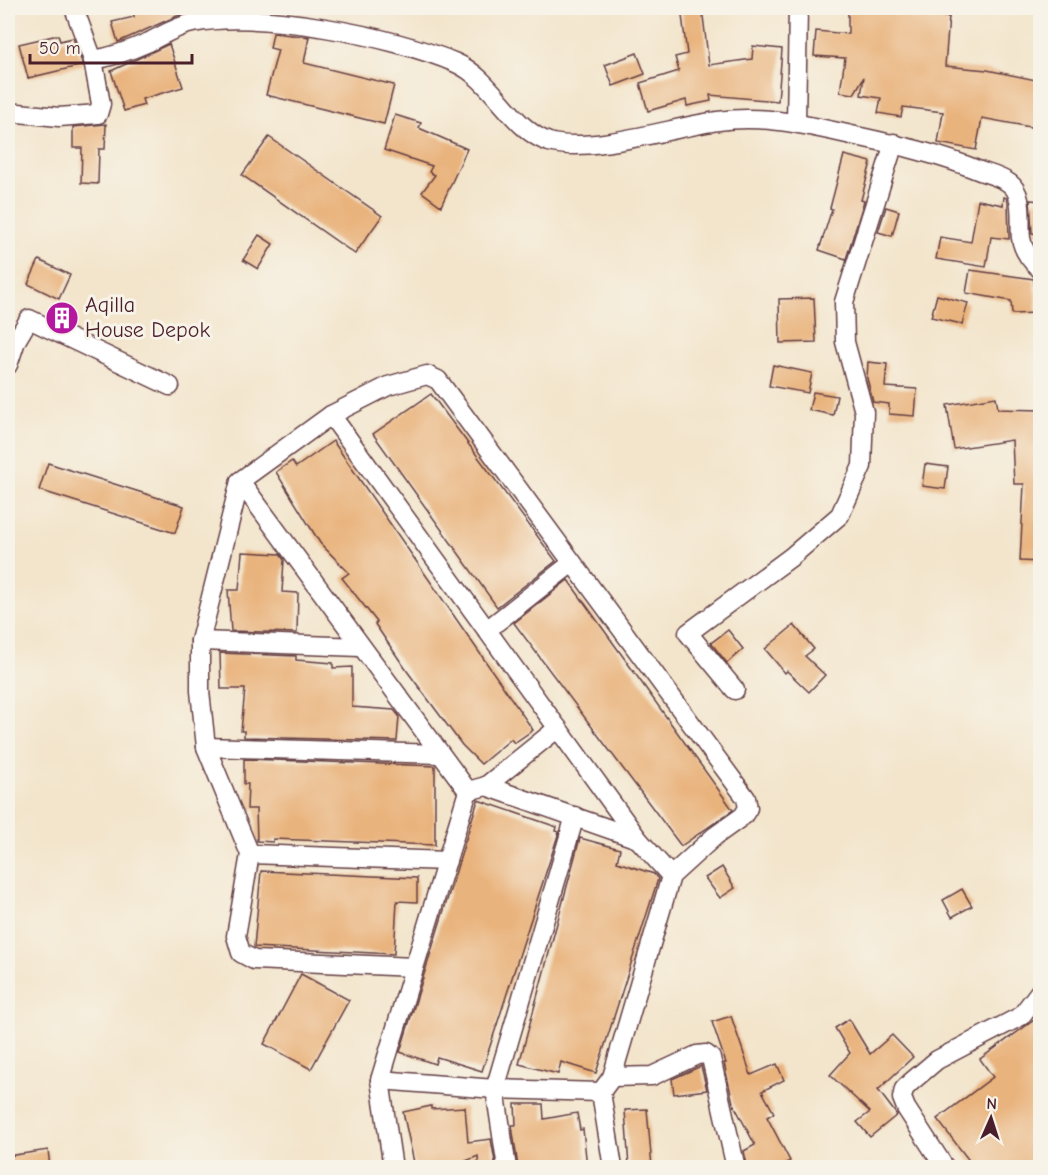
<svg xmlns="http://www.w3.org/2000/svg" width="1048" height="1175" viewBox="0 0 1048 1175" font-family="'Comic Neue',sans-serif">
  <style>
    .building { fill: #e9b37d }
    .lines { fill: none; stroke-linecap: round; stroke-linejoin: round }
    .street-casing { stroke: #633d43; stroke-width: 21 }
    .street { stroke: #fff; stroke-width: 18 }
    .labels { text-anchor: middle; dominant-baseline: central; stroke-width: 6; stroke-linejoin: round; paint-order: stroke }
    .poi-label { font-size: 22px; fill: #4a1f2b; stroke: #f7f3e8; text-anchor: start }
  </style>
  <rect width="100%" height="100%" fill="#f7f3e8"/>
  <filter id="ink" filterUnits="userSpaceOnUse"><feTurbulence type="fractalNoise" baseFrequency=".0167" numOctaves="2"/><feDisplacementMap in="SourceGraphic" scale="12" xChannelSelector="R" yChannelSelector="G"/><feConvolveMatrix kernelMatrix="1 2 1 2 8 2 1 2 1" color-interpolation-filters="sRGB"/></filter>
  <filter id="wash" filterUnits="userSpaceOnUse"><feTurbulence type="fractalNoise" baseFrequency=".008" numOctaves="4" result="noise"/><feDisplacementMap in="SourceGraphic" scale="24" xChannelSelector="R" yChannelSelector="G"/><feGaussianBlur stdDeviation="1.35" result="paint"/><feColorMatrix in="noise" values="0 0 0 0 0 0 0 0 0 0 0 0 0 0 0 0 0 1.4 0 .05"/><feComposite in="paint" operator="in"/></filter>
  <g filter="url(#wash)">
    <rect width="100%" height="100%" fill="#f3e5cc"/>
    <g id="blocks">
      <g class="building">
        <path d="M133,8h70l1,2 -27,6 -59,26 -6,-20 22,-5z"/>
        <path d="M681,8h21l7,57 43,-6 1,-13 29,3 -4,52 -68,-6 1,6 -24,5 -1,-6 -38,11 -8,-28 39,-12 -4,-14 12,-3z"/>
        <path d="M848,8h78v7l23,2 -4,49 42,4 54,11v48l-59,-11 -6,32 -38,-7 5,-31 -40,-5 -2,10 -23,-4 3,-15 -20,-3 3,-18 -10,17 -14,-2 5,-34 -31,-2 2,-25 32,3z"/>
        <path d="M273,33l36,4 -5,26 90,22 -10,39 -118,-29 12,-45 -8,-2z"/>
        <path d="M58,35l2,6 13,-3 10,27 -55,13 -9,-34z"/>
        <path d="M169,44l14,43 -41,12 2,6 -20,6 -13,-40z"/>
        <path d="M637,53l8,21 -32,12 -8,-21z"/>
        <path d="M395,115l26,8 -2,5 48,21 -26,57 -19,-14 13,-17 -6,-3 3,-6 -48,-16z"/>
        <path d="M106,124l-1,25h-6l-1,35 -17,-1 1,-35h-9v-21z"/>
        <path d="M269,137l113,79 -27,38 -113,-79z"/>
        <path d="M844,155l27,7 -10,38 3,1 -18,58 -27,-9 13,-41 -2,-1z"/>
        <path d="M1004,197l3,1 1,5 1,36 -18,-2 -5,30 -50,-8 4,-22 31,5 7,-42 25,5z"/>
        <path d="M1030,200l11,1v33l-9,-1z"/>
        <path d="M886,207l13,4 -7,25 -14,-4z"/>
        <path d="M259,235l14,9 -15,25 -15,-9z"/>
        <path d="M39,260l31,15 -11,24 -31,-15z"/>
        <path d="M970,270l64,9 3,34 -25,1 -1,-13 -45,-8z"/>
        <path d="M937,295l31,8 -6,21 -31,-7z"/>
        <path d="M814,298l2,44 -36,1 -1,-44z"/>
        <path d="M868,362l19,2 -2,23 32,2 -2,27 -26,-2v-10l-16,-2 -6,-24z"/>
        <path d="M773,365l39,8 -4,20 -39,-7z"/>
        <path d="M813,392l24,4 -4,19 -24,-5z"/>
        <path d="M431,394l125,167 -59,46 -124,-173z"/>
        <path d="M996,397l2,12 43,1v26h-3l3,126 -21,-1 4,-77h-10l-2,-44 -58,9 -7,-44z"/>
        <path d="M333,441l200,289 -19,13 -3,-4 -30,25 -19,-19 -55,-74 -32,-47 2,-2 -35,-44 7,-5 -29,-30 -44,-71 16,-11 4,6z"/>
        <path d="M48,463l136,43 -9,27 -136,-43z"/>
        <path d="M925,464l23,3 -3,22 -23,-3z"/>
        <path d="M242,552l38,2 4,6 -2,32 16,1 -1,40 -66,-2 -3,-41h11z"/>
        <path d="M568,580l165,230 -52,36 -167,-223z"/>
        <path d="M794,625l20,24 -9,7 20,19 -16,17 -22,-21 -2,2 -20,-24z"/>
        <path d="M728,630l15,19 -16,14 -16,-20z"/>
        <path d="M220,653l76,3v4l37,3v5l19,-1v40l42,3 5,6 -2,25 -153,-4v-6h-3l4,-42h-24z"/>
        <path d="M244,759l191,7v79l-162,-6v3l-16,-1 -1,-32h-9l1,-25h-4z"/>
        <path d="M478,800l79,27 -1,4 3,1 -77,239 -45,-14 -2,7 -35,-12z"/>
        <path d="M580,838l40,11 -3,13 37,12 4,5 -62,194 -35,-11 -3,12 -39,-10z"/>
        <path d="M722,867l13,21 -15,10 -15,-20z"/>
        <path d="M261,871l156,7v24l-20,-1 -3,53 -140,-7z"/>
        <path d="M962,889l10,17 -20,11 -9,-17z"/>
        <path d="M301,974l48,26 -38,69 -47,-25z"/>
        <path d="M1041,1015v152h-67l-37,-48 56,-42 -13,-18z"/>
        <path d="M731,1016l20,59 26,-11 7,16 -22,11 12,22 -7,4 23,44 -12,6h-31l-3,-16 11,-6 -22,-42 -9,-40h2l-14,-41z"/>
        <path d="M849,1019l21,35 22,-19 21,22 -35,33 19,25 -27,22 -13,-15 13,-10 -40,-37 20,-22 -15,-25z"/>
        <path d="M701,1066l6,24 -33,4 -2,-15z"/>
        <path d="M515,1104h28l1,15 33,-6 3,17 3,-1 4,38h-69l-6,-42h4z"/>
        <path d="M431,1106v3l34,-2 3,35 23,-3 5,28h-17l-1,-11 -27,11h-36l-12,-55z"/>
        <path d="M647,1109l5,58h-23l-4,-57z"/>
        <path d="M48,1150l2,17h-42v-11z"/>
      </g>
    </g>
  </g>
  <g filter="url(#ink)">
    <use href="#blocks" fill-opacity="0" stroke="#633d43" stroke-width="1.5"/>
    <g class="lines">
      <defs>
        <g id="street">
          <path d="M74,8l19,52c19,-3 38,-10 56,-18 14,-7 28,-16 44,-19 65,-13 201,13 263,40 37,16 56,67 93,79 42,12 124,-15 169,-21 47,-7 93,5 138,15 42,9 83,18 124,35 9,3 21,6 29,12 16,11 10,39 12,55 2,14 10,23 19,31"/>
          <path d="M8,112l51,5 39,-3 3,-10 -8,-44"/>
          <path d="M796,122l2,-114"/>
          <path d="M8,365l8,-24 13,-22 141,67"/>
          <path d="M331,415l307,424 33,37"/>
          <path d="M240,481l228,310"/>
          <path d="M488,629l84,-66"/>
          <path d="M200,641l160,6"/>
          <path d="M735,690l-47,-57 103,-76 49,-42 22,-49 2,-54 -19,-70 -1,-40 50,-159"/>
          <path d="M206,747l234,7"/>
          <path d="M486,786l152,53"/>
          <path d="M250,854l197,7"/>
          <path d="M612,1077l40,-1 45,-21 9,-1 5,4 25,110"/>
          <path d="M380,1080l115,9 106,3 11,-15 59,-201 44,-40 28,-20 5,-8 -2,-10 -308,-418 -11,-5 -39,11 -57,29 -91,66 -40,160v50l6,56 44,107 -14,82 5,17 13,7 160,7"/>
          <path d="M601,1092l12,76"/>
          <path d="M393,1168l-13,-88 88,-289 18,-5 72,-58"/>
          <path d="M507,1168l-12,-79 80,-273"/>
          <path d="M945,1168l-39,-60 -4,-10 2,-9 7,-7 26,-22 84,-44 19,-25"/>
        </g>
      </defs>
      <use href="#street" class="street-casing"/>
      <use href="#street" class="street"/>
    </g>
  </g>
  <defs>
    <symbol id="building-disc" viewBox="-11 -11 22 22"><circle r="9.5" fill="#b5179e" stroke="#f7f3e8"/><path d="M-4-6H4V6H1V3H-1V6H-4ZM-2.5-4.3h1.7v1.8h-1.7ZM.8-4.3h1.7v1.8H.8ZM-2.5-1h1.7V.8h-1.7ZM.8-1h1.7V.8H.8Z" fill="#fff"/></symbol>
  </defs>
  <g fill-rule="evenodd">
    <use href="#building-disc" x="43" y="299" width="38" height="38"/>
  </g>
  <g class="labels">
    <g class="poi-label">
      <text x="85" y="305">Aqilla<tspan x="85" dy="25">House Depok</tspan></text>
    </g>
  </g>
  <rect width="1048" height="1175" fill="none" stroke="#f7f3e8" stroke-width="30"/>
  <g transform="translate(991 1118) rotate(3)" stroke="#f7f3e8" stroke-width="4.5" paint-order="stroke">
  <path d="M0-4.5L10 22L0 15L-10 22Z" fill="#4a1f2b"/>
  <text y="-9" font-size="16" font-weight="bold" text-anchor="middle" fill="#4a1f2b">N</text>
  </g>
  <path d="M30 54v9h162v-9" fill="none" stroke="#4a1f2b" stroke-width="3"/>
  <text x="39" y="54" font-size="18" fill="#4a1f2b" stroke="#f7f3e8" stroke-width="4.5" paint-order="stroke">50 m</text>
</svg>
